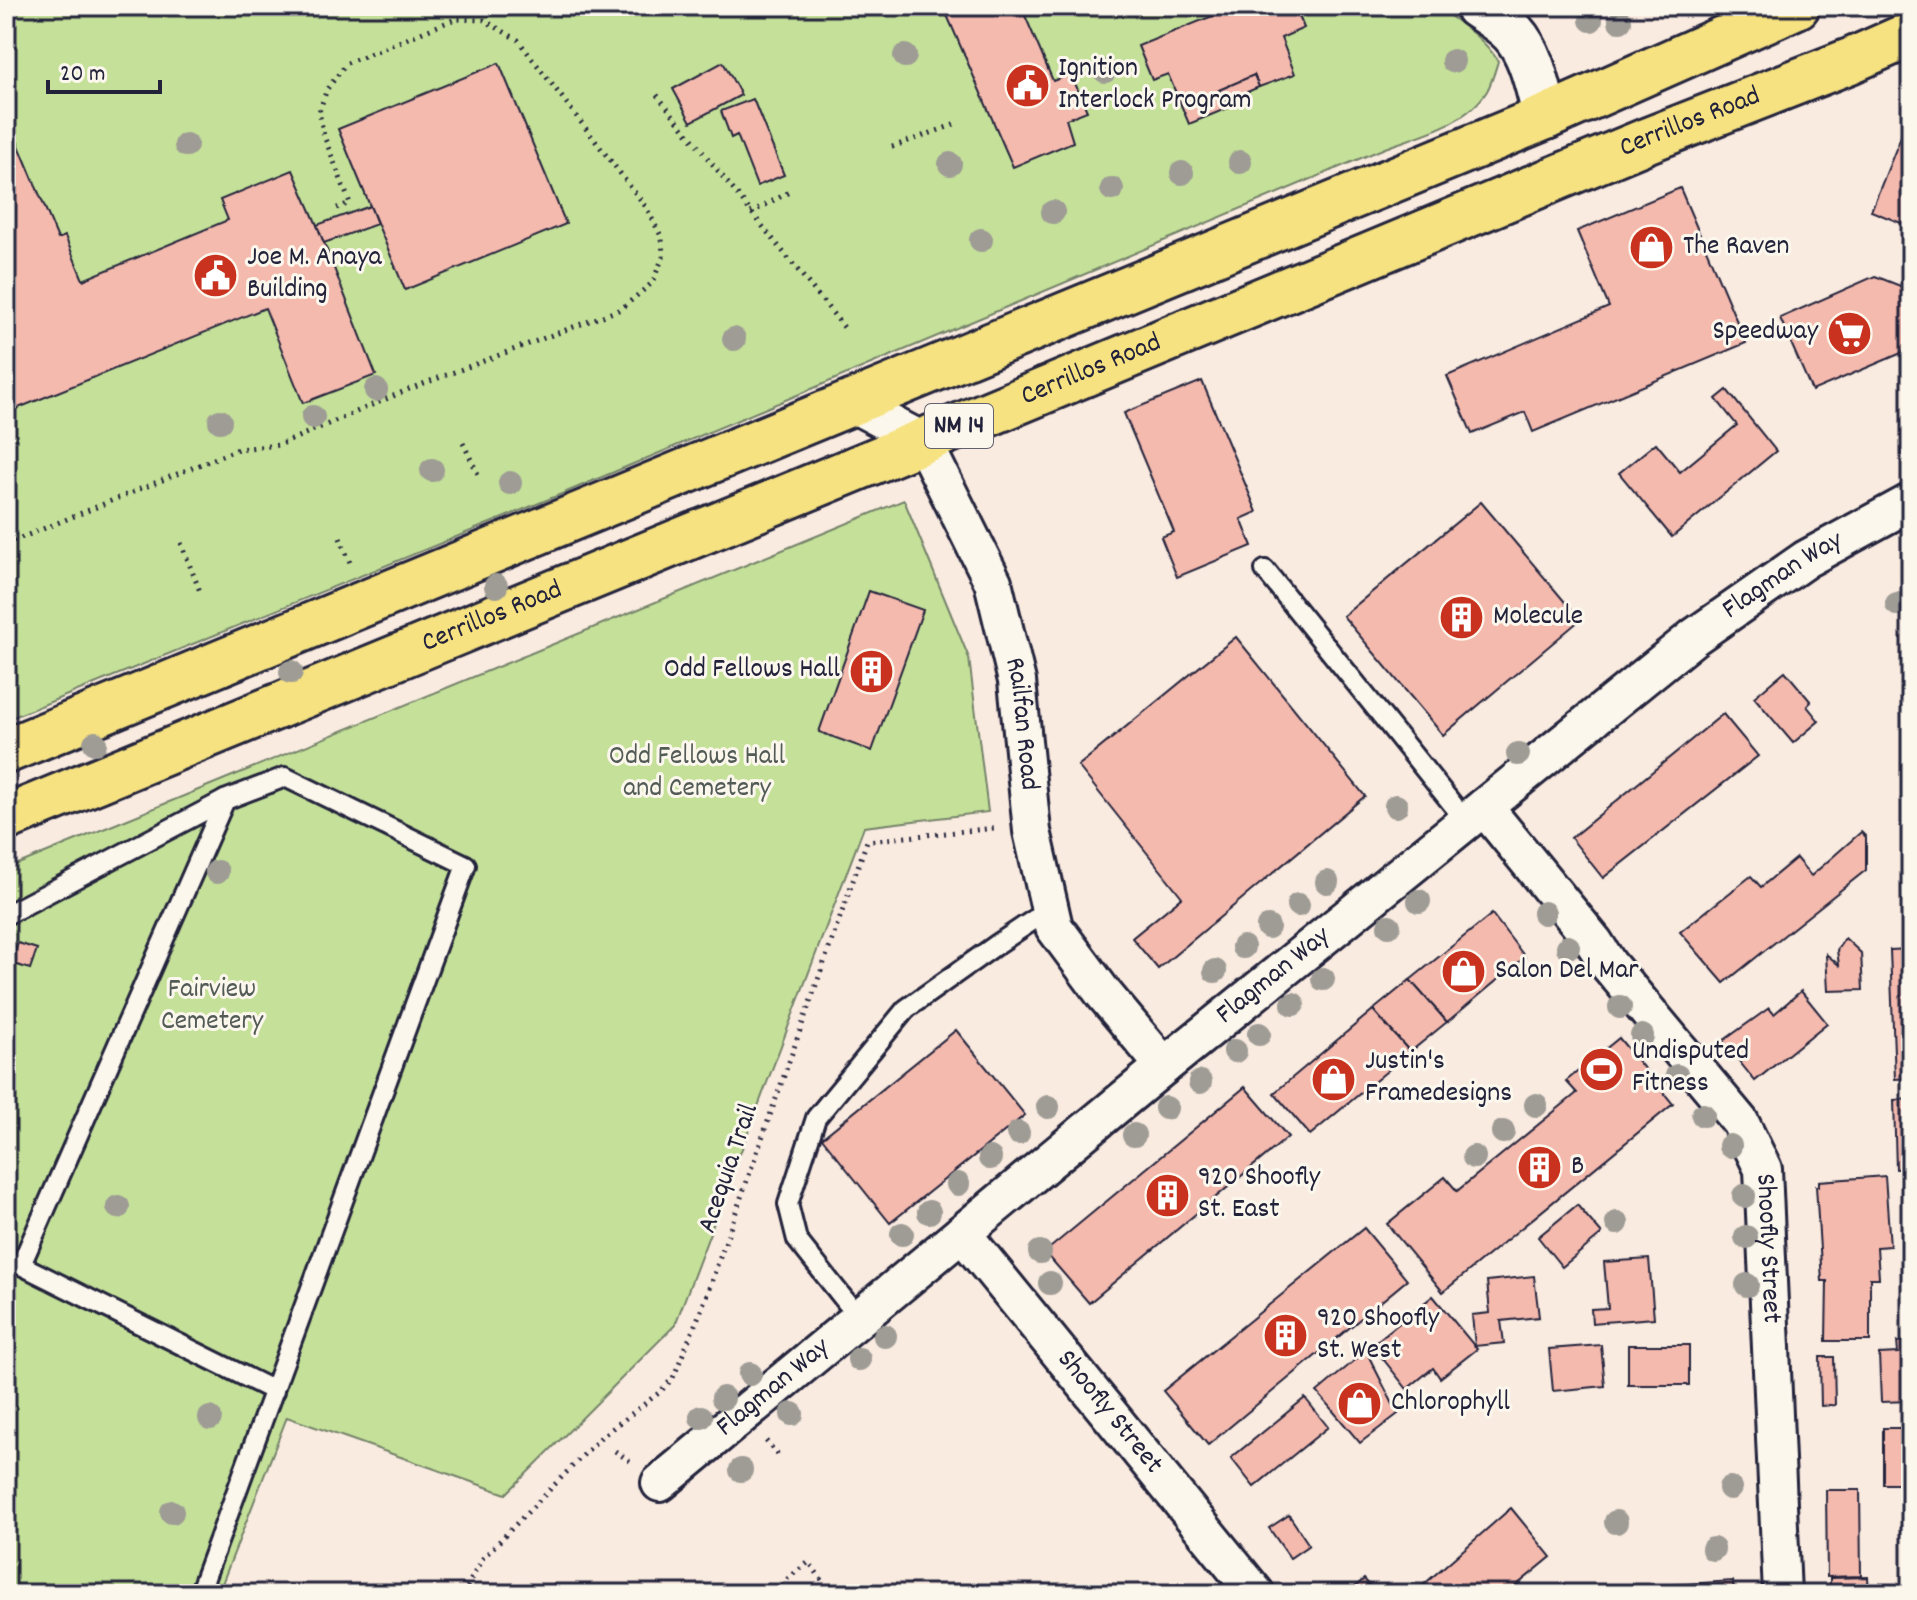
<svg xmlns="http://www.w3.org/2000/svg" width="1917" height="1600" viewBox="0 0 1917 1600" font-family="Dekko,sans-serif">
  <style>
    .green { fill: #c5e199; stroke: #74826a; stroke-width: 2 }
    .building { fill: #f5baae; stroke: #22223b; stroke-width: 2 }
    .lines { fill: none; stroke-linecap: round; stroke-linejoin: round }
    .lane-casing { stroke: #22223b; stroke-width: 24 }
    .street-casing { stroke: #22223b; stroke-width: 42 }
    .secondary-casing { stroke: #22223b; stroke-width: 50 }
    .primary-casing { stroke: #22223b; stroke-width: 50 }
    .path { stroke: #22223b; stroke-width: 5; stroke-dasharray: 2 6; stroke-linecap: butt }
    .lane { stroke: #fbf7ec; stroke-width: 18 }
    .street { stroke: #fbf7ec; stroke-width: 36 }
    .secondary { stroke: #fbf7ec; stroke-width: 44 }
    .primary { stroke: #f6e281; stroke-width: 44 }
    .tree { fill: #9e9c95 }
    .labels { text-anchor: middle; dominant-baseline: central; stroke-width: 6; stroke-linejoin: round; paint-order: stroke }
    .shield { fill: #fbf7ec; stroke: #636270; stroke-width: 2 }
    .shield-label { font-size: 26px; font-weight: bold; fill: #22223b }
    .poi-label { font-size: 28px; fill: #22223b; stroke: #fbf7ec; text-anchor: start }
    .street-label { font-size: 28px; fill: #22223b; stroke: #fbf7ec }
    .park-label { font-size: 28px; fill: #535b57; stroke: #fbf7ec }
  </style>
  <rect width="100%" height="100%" fill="#faebe0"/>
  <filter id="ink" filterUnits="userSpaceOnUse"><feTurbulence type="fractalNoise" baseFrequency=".0125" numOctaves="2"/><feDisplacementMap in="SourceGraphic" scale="16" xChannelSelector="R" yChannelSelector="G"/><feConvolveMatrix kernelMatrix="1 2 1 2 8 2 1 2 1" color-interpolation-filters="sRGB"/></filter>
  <g filter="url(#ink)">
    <g class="green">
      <path d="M6,6h1430c22,16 48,32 62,55 -3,10 -6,21 -11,30 -21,34 -68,44 -102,57l-821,345 -558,227z"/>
      <path d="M904,500l65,158 19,154 -124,15 -189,498 -169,169 -219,-77 -69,177h-212v-725z"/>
    </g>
    <g class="building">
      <path d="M943,6h78l32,75 18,-7 16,37 -21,8 7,23 -60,25z"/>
      <path d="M1106,6h18l-15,7z"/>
      <path d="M1229,6h66l9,22 -23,10 14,36 -36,13 -5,-12 -35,15 9,18 -39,16 -21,-50 -16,6 -14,-34 92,-37z"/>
      <path d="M723,62l18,33 -50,27 -18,-33z"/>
      <path d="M499,63l67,161 -161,66 -67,-161z"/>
      <path d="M1254,75l5,12 -35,15 -5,-12z"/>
      <path d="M753,99l31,76 -27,11 -20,-51 -6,3 -10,-27z"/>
      <path d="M1906,124l5,3v100l-40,-16z"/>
      <path d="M12,129l46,110 7,-3 18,44 145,-60 -8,-20 73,-30 24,55 59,150 -73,28 -38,-95 -259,105v-281z"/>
      <path d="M1680,188l66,155 -213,89 -8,-20 -53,22 -25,-58 162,-69 -32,-76z"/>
      <path d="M370,206l7,18 -53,19 -7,-18z"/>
      <path d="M1875,276l33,13 3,7v53l-99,42 -32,-73z"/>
      <path d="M1202,381l55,131 -16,7 11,27 -75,31 -16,-40 13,-5 -50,-119z"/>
      <path d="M1727,390l49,61 -104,86 -53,-64 37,-30 24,29 57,-47 -21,-26z"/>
      <path d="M1481,502l99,118 -137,115 -100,-119z"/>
      <path d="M869,591l54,19 -51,141 -53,-19z"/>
      <path d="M1236,637l129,159 -207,173 -26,-31 50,-41 -104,-131z"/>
      <path d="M1785,671l26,31 -4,4 12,15 -26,22 -39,-46z"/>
      <path d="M1723,714l35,42 -155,122 -32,-40z"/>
      <path d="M1861,832l5,5v33l-142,113 -44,-51 71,-56 10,11 35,-29 15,18z"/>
      <path d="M1492,914l33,43 -78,65 -37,-42z"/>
      <path d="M1845,938l16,15 2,37 -35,1 -2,-37 13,11 -2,-15z"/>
      <path d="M18,943l19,6 -7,20 -19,-6z"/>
      <path d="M1911,949v129l-16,1 -5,-129z"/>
      <path d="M1410,980l37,42 -37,30 -37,-42z"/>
      <path d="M1801,991l26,32 -72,58 -32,-40 46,-33 5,6z"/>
      <path d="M1373,1010l37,42 -100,83 -36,-42z"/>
      <path d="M956,1030l69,85 -135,108 -68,-85z"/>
      <path d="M1619,1038l54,66 -230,188 -56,-68 58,-47 12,14 120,-98 -11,-12z"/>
      <path d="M1245,1087l43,50 -199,166 -44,-51z"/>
      <path d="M1911,1099v69l-15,1 -2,-69z"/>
      <path d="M1885,1176l5,70 -13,1 2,31h-9v63h-44l1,-60h-5l-6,-95h3v-5z"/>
      <path d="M1577,1205l25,29 -40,33 -24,-30z"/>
      <path d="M1364,1228l43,52 -199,165 -45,-54z"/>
      <path d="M1649,1259l5,59 -62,5 -1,-14 17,-1 -4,-46z"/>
      <path d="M1534,1276l5,41 -38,4 3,22 -29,3 -3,-31 18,-2 -3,-32z"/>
      <path d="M1433,1296l44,53 -37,29 -7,-10 -26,21 -35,-44z"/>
      <path d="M1911,1341v60l-30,1 -2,-48 19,-1 -1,-11z"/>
      <path d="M1601,1345l4,41 -52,5 -4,-42z"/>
      <rect x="1628" y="1345" width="61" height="40"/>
      <path d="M1366,1351l32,63 -38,29 -43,-51z"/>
      <path d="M1820,1357h14l1,48 -14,1z"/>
      <path d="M1305,1398l23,29 -74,60 -23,-29z"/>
      <rect x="1883" y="1428" width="28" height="56"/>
      <path d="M1826,1490h34l1,86 -34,1z"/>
      <path d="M1511,1508l40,49 -45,37h-93z"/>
      <path d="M1289,1515l20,30 -19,13 -21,-30z"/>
      <path d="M1868,1577l1,17h-39v-16z"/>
      <path d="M1364,1579l13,15h-30z"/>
      <path d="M1733,1581l1,13h-63v-9z"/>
    </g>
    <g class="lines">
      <defs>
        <g id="lane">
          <path d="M1265,570l201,251"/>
          <path d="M6,915l219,-115"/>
          <path d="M859,1318l-62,-78 -9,-36 28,-86 90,-109 90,-64 54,-36"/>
          <path d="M199,1594l267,-729 -181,-88 -60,23 -204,465 253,126"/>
        </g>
        <g id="street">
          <path id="s1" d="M851,403l72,38 70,141 24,99 15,150 22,96 49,66 61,73"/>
          <path id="s2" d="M1484,807l110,135 14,22 132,158 23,47 19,425"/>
          <path id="s3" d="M962,1233l294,361"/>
          <path id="s4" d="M660,1483l504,-417 530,-429 112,-78 105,-57"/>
        </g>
        <path id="secondary" d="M1477,6c12,8 26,16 36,27 20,22 25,57 33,84"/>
        <g id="primary">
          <path d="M6,751l1540,-634 251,-111"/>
          <path id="s5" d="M6,818l917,-377 725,-301 202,-79 61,-27"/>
        </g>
      </defs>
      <use href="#lane" class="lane-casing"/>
      <use href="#street" class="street-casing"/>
      <use href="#secondary" class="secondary-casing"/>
      <use href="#primary" class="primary-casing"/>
      <g class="path">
        <path d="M657,95l189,235"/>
        <path d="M892,147l64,-23"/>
        <path d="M751,213l40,-22"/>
        <path d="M463,443l15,31"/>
        <path d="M340,538l11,27"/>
        <path d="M181,543l20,51"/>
        <path d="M6,544l232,-95 41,-4 133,-57 209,-79 31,-26 11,-26 -1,-19 -16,-31 -128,-167 -34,-20 -29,-1 -108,44 -20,26 -8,23 5,24 26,67 -13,5"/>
        <path d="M766,1441l12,14"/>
        <path d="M615,1451l16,11"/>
        <path d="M463,1594l19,-35 119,-122 59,-45 13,-14 29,-70 165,-467 128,-13"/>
        <path d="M768,1594l41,-32 23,32"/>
      </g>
      <use href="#lane" class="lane"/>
      <use href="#street" class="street"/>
      <use href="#secondary" class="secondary"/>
      <use href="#primary" class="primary"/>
    </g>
    <g class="tree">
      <circle cx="1591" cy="20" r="12"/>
      <circle cx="1620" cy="21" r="12"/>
      <circle cx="905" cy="56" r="12"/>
      <circle cx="1453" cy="61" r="12"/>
      <circle cx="1105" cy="71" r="12"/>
      <circle cx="186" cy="145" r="12"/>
      <circle cx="1240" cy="162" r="12"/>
      <circle cx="950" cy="164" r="12"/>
      <circle cx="1182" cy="173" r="12"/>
      <circle cx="1112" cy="189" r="12"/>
      <circle cx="1053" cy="212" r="12"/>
      <circle cx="981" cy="240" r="12"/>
      <circle cx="734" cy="339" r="12"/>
      <circle cx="376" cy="390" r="12"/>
      <circle cx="313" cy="417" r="12"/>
      <circle cx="220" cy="421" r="12"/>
      <circle cx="432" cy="470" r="12"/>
      <circle cx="510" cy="483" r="12"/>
      <circle cx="496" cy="586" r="12"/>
      <circle cx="1897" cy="604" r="12"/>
      <circle cx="291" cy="672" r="12"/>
      <circle cx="95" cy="743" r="12"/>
      <circle cx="1518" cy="754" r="12"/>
      <circle cx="1396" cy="806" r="12"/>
      <circle cx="217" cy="872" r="12"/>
      <circle cx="1327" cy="882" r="12"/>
      <circle cx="1419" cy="901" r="12"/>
      <circle cx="1298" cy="905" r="12"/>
      <circle cx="1544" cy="913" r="12"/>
      <circle cx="1389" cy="926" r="12"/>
      <circle cx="1268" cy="927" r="12"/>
      <circle cx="1243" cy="947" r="12"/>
      <circle cx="1568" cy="947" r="12"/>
      <circle cx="1215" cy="971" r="12"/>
      <circle cx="1323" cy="979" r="12"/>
      <circle cx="1293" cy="1004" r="12"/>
      <circle cx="1620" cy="1007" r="12"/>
      <circle cx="1259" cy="1034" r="12"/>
      <circle cx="1642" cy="1036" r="12"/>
      <circle cx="1235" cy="1051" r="12"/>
      <circle cx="1677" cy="1076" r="12"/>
      <circle cx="1200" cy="1082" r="12"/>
      <circle cx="1536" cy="1105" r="12"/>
      <circle cx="1048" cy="1107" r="12"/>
      <circle cx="1166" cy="1108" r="12"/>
      <circle cx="1703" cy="1115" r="12"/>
      <circle cx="1503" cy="1132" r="12"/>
      <circle cx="1018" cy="1133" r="12"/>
      <circle cx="1134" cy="1135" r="12"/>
      <circle cx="1730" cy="1146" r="12"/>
      <circle cx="1474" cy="1157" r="12"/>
      <circle cx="990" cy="1158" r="12"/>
      <circle cx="958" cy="1184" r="12"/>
      <circle cx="1744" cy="1196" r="12"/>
      <circle cx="118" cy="1207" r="12"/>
      <circle cx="929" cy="1212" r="12"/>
      <circle cx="1617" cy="1223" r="12"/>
      <circle cx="902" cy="1234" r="12"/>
      <circle cx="1746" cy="1237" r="12"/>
      <circle cx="1040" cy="1252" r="12"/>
      <circle cx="1050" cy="1283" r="12"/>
      <circle cx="1747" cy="1285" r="12"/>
      <circle cx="885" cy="1336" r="12"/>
      <circle cx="859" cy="1359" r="12"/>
      <circle cx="750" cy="1374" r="12"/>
      <circle cx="723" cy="1398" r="12"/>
      <circle cx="792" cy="1414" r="12"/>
      <circle cx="701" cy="1417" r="12"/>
      <circle cx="210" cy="1418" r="12"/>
      <circle cx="741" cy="1470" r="12"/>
      <circle cx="1730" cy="1488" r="12"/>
      <circle cx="172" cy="1512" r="12"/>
      <circle cx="1616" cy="1522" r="12"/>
      <circle cx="1713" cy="1549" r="12"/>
    </g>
  </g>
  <defs>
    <symbol id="civic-disc" viewBox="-11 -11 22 22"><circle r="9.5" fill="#c8321e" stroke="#fbf7ec"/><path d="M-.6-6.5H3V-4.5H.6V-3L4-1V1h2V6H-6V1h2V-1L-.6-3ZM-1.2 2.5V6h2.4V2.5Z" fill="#fff"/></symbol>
    <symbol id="shop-disc" viewBox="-11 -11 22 22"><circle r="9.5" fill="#c8321e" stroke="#fbf7ec"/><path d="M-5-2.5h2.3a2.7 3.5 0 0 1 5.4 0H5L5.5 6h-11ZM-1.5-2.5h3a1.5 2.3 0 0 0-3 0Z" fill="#fff"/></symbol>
    <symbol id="supermarket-disc" viewBox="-11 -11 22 22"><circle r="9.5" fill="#c8321e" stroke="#fbf7ec"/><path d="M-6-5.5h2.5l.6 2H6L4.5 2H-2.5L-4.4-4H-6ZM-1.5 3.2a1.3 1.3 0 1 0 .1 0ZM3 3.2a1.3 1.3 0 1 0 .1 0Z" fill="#fff"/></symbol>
    <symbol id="building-disc" viewBox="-11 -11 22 22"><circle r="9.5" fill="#c8321e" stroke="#fbf7ec"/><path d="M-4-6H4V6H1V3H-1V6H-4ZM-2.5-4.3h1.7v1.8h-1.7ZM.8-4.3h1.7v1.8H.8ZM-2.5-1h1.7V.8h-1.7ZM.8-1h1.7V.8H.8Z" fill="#fff"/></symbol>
    <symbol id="stadium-disc" viewBox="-11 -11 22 22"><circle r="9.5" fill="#c8321e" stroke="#fbf7ec"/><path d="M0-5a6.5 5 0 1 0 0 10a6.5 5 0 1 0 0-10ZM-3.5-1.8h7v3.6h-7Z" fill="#fff"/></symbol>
  </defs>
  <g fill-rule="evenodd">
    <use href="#civic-disc" x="1002" y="60" width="51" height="51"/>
    <use href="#shop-disc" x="1626" y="222" width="51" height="51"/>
    <use href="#civic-disc" x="190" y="250" width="51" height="51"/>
    <use href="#supermarket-disc" x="1824" y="308" width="51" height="51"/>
    <use href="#building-disc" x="1436" y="592" width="51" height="51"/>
    <use href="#building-disc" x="846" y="646" width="51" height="51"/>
    <use href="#shop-disc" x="1438" y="946" width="51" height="51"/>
    <use href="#stadium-disc" x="1576" y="1044" width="51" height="51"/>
    <use href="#shop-disc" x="1308" y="1054" width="51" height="51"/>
    <use href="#building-disc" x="1514" y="1142" width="51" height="51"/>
    <use href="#building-disc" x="1142" y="1170" width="51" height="51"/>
    <use href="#building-disc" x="1260" y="1310" width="51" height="51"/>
    <use href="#shop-disc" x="1334" y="1378" width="51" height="51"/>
  </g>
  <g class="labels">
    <rect class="shield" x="925" y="404" width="68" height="44" rx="6"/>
    <g class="shield-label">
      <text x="959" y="426">NM 14</text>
    </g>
    <g class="poi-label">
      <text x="1058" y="70">Ignition<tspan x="1058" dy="32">Interlock Program</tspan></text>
      <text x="1683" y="248">The Raven</text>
      <text x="247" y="259">Joe M. Anaya<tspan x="247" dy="32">Building</tspan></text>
      <text x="1818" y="333" text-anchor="end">Speedway</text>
      <text x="1493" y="618">Molecule</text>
      <text x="840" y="671" text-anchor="end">Odd Fellows Hall</text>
      <text x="1495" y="972">Salon Del Mar</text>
      <text x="1632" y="1053">Undisputed<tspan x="1632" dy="32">Fitness</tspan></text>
      <text x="1365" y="1063">Justin's<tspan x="1365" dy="32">Framedesigns</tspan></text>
      <text x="1571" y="1168">B</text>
      <text x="1198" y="1179">920 Shoofly<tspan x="1198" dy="32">St. East</tspan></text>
      <text x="1317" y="1320">920 Shoofly<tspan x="1317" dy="32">St. West</tspan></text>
      <text x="1391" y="1404">Chlorophyll</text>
    </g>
    <g class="street-label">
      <text stroke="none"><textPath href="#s5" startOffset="1822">Cerrillos Road</textPath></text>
      <text stroke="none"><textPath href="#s5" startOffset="1174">Cerrillos Road</textPath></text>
      <text stroke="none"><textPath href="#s4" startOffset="1444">Flagman Way</textPath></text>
      <text stroke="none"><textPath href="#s5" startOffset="526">Cerrillos Road</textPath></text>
      <text stroke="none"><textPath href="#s1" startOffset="384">Railfan Road</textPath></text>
      <text stroke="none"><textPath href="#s4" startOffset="796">Flagman Way</textPath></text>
      <text transform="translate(730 1169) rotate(-71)">Acequia Trail</text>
      <text stroke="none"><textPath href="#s2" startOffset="538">Shoofly Street</textPath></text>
      <text stroke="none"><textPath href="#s4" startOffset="148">Flagman Way</textPath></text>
      <text stroke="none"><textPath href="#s3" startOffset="232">Shoofly Street</textPath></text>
    </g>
    <g class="park-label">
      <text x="697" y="758">Odd Fellows Hall<tspan x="697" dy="32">and Cemetery</tspan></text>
      <text x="212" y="991">Fairview<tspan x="212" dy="32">Cemetery</tspan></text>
    </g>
  </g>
  <rect width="1917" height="1600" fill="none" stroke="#fbf7ec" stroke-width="32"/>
  <rect x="16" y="16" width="1885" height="1568" fill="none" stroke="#22223b" stroke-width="3" filter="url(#ink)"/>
  <path d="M48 80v12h112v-12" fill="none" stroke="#22223b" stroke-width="4"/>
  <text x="60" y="80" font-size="24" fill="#22223b" stroke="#fbf7ec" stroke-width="6" paint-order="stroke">20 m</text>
</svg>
